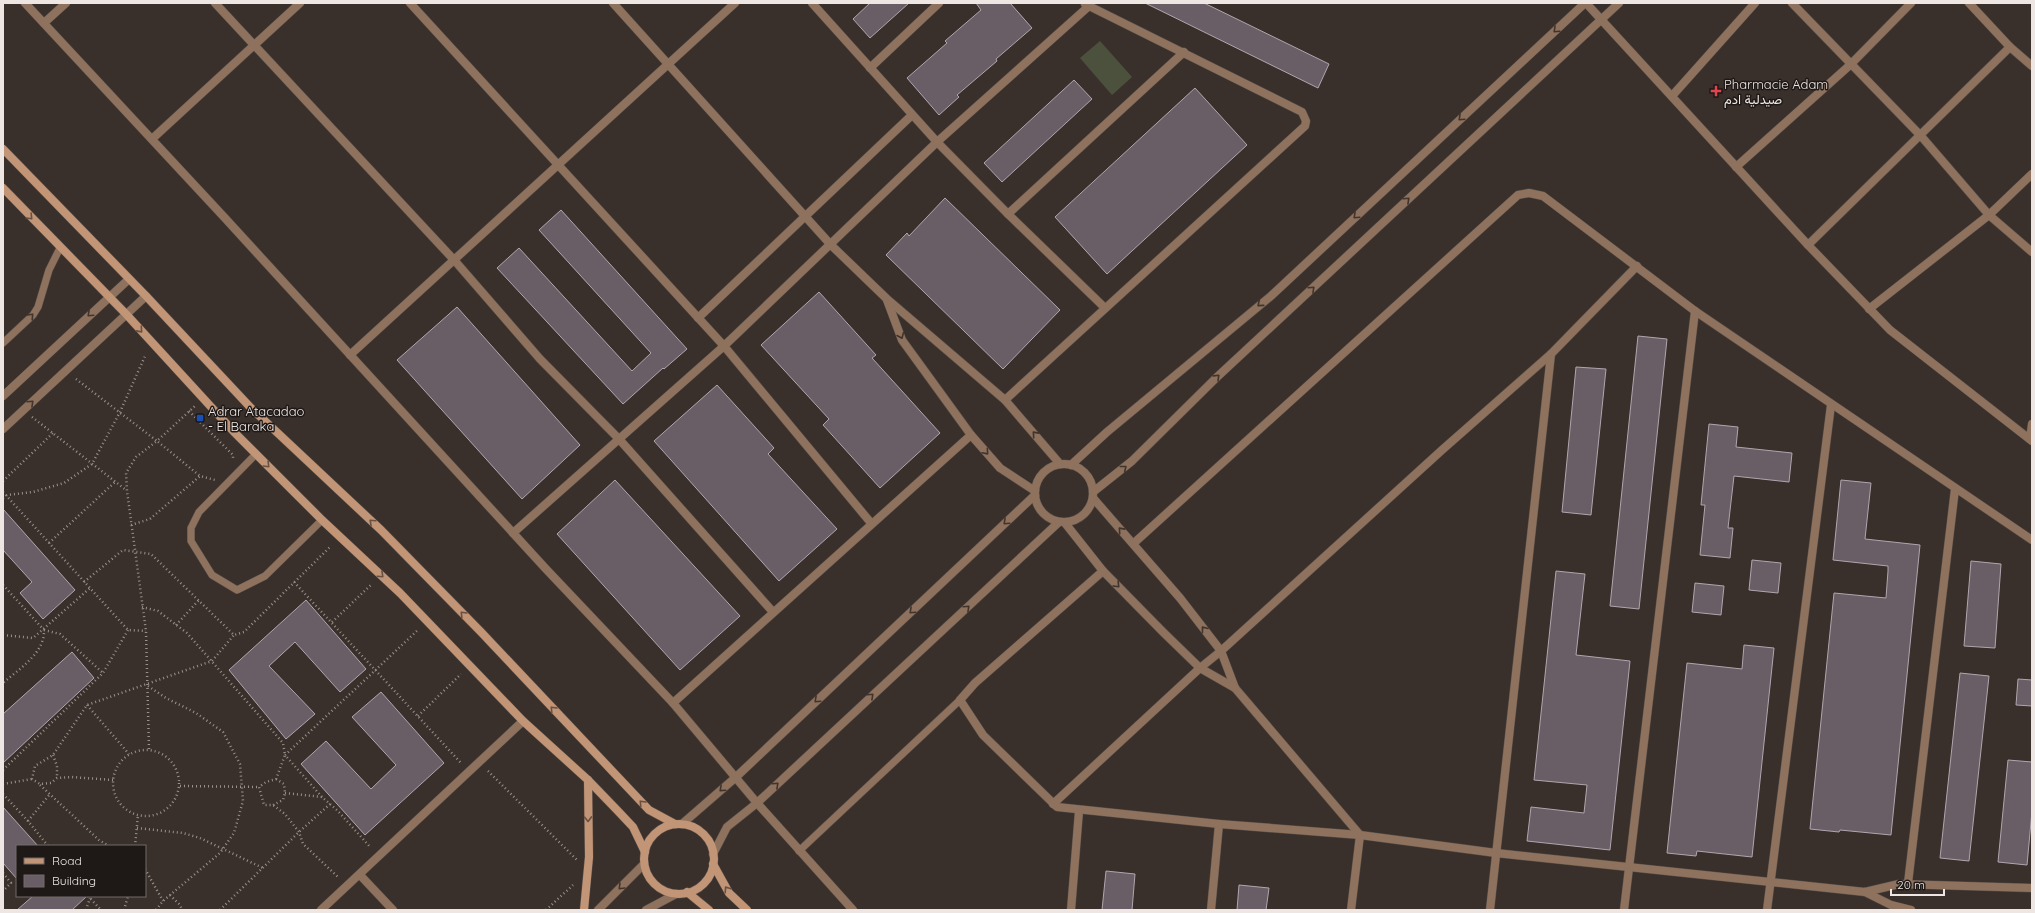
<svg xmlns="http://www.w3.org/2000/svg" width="2035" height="913" viewBox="0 0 2035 913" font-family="Quicksand,Vazirmatn,sans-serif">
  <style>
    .green { fill: #4c513e }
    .building { fill: #695e66; stroke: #b2a6ae }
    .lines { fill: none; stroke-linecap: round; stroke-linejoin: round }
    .service-casing { stroke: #574d48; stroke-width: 8 }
    .minor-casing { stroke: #574d48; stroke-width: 9 }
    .tertiary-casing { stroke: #574d48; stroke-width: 9 }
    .secondary-casing { stroke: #574d48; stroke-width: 9 }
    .path { stroke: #9a918d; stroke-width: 2.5; stroke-dasharray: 1 3; stroke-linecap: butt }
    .service { stroke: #8e725e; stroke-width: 7 }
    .minor { stroke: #8e725e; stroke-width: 8 }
    .tertiary { stroke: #8e725e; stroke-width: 8 }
    .secondary { stroke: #c29576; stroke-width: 8 }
    .oneway { stroke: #40342c }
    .oneway2 { stroke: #685142 }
    .health-dot { fill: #e0444e; stroke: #1e1917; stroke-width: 1.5 }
    .transit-dot { fill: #1a4fb4; stroke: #1e1917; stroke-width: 1.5 }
    .labels { text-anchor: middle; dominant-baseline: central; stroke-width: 3; stroke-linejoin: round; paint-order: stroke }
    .poi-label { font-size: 13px; fill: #ede6e3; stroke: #1e1917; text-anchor: start }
  </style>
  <rect width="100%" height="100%" fill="#3a302b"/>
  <path class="green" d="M1100,41l32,36 -20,18 -32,-37z"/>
  <g class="building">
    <path d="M870,3h39l-39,35 -17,-19z"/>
    <path d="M976,3h34l22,25 -36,31 1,2 -40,34 2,2 -20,18 -32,-37 40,-35 -2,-2 36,-31z"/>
    <path d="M1145,3h59l125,61 -11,24z"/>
    <path d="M1074,80l18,19 -90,83 -18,-19z"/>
    <path d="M1195,88l52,57 -140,129 -52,-57z"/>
    <path d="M945,198l115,112 -57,59 -117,-114 21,-22 2,3z"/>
    <path d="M561,210l126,139 -23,20 -1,-1 -40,36 -126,-136 22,-20 113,123 19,-18 -112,-123z"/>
    <path d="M819,292l57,63 -4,3 68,75 -60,55 -57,-63 6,-6 -68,-74z"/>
    <path d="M457,307l123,138 -58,54 -125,-139z"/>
    <path d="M1638,336l29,3 -28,270 -29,-3z"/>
    <path d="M1576,367l30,2 -15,146 -29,-3z"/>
    <path d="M717,385l57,63 -6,6 69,75 -58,52 -125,-140z"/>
    <path d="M1709,424l29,3 -2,20 56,6 -3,29 -55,-6 -6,52h5l-3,30 -30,-3 5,-50h-4z"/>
    <path d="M615,480l125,136 -60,54 -123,-136z"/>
    <path d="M1841,480l30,3 -6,56 55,6 -29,290 -51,-5 -1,2 -29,-3 24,-236 52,5 2,-27v-5l-55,-6z"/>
    <path d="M3,509l72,81 -32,29 -23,-26 12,-11 -29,-32z"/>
    <path d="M1752,560l29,3 -3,30 -29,-3z"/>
    <path d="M1971,561l30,3 -6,84 -31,-2z"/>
    <path d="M1556,571l29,3 -9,81 54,6 -20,189 -83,-9 4,-34 53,6 3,-28 -53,-5z"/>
    <path d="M1695,583l29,3 -3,29 -29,-3z"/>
    <path d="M306,600l60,69 -26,23 -45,-50 -26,24 46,48 -29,25 -57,-69z"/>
    <path d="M1744,645l30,3 -22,209 -55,-6 -1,5 -29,-3 20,-190 55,6z"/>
    <path d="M72,652l22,26 -91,85v-49z"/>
    <path d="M1960,673l29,3 -20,185 -29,-3z"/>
    <path d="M2018,679l14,1v26l-16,-1z"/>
    <path d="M381,692l63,71 -79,72 -64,-71 25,-23 45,48 25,-24 -44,-48z"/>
    <path d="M2008,760l24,2v49l-5,54 -29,-3z"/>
    <path d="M3,807l35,39h-21v33l-14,-16z"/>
    <path d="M1106,871l29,3 -3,36h-30z"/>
    <path d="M1239,885l30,3 -3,22h-29z"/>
    <path d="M33,896h54l-15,14h-55z"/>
  </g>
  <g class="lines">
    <defs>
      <g id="service">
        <path d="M3,343l30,-28 5,-8 11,-37 11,-22"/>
        <path d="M256,454l-57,58 -8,16v13l21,34 25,15 28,-14 57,-56"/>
        <path d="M799,851l161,-151"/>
      </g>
      <g id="minor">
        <path d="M25,3l199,214 322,352 127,134 84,100 96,107"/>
        <path d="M215,3l240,258 85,98 79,80 154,173"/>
        <path d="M410,3l314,343 147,177"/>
        <path d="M613,3l218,242 56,54 118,101 55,64"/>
        <path d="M812,3l125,139 71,72 97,94"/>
        <path d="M1586,3l222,242 82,85 142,111"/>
        <path d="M1792,3l129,133 68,79 43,37"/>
        <path d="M1969,3l41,44 22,19"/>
        <path d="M44,23l22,-20"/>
        <path d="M870,68l69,-65"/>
        <path d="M1672,96l83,-93"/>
        <path d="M152,139l148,-136"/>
        <path d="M1736,167l114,-102 61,-62"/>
        <path d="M1008,214l176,-162"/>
        <path d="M1808,245l202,-198"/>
        <path d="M887,300l15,40 69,95 29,33 35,23"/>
        <path d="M1869,309l120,-94 43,-41"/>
        <path d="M698,318l214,-203"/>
        <path d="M350,355l385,-352"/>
        <path d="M3,396l126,-117"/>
        <path d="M1005,400l300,-274 1,-5 -4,-9 -217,-108"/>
        <path d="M3,429l143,-133"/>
        <path d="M2030,439l2,-15"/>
        <path d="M1093,498l87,100 41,53 14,37 125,147 -9,75"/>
        <path d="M1065,523l38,48 60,61 37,36 35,20"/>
        <path d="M513,533l211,-187 213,-204 152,-136"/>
        <path d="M1134,543l384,-348 11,-2 14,3 152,115 337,229"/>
        <path d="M1103,571l-128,112 -15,17 23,35 74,72 162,17 141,11 136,18 369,39 34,-8 133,4"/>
        <path d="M673,703l298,-268"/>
        <path d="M1053,804l147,-136 21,-17 221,-201 109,-96 86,-88"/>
        <path d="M360,875l33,35"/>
        <path d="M1908,883l47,-394"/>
        <path d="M1865,892l26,13 20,5"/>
        <path d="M321,910l202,-189"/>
        <path d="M1071,910l8,-99"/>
        <path d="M1211,910l8,-86"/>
        <path d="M1490,910l61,-556"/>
        <path d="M1624,910l71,-599"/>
        <path d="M1767,910l64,-505"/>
      </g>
      <g id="tertiary">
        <circle cx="1064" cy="493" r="29"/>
        <path d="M1071,465l36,-33 164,-136 314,-293"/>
        <path d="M1093,492l39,-31 84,-83 403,-375"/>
        <path d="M682,824l53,-46 300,-283"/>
        <path d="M713,854l14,-27 30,-24 302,-281"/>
        <path d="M598,910l46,-46"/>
        <path d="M646,910l30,-16"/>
      </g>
      <g id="secondary">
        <path d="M3,149l143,147 105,112 130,122 100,102 168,178 26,14"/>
        <path d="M3,188l123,126 109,119 87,87 78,73 123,128 65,59 28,29 17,18 12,25"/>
        <circle cx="679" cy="859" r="35"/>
        <path d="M713,864l16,29 18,17"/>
        <path d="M687,892l22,18"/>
        <path d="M584,910l5,-53 -1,-77"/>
      </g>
    </defs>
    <use href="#service" class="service-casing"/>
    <use href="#minor" class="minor-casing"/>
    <use href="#tertiary" class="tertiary-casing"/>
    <use href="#secondary" class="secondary-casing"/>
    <g class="path">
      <path d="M76,379l81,62 38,-35"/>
      <path d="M189,411l44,44v5"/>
      <path d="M32,417l94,73"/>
      <path d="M3,481l50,-48"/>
      <path d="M3,492l125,138 18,1"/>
      <path d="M3,498l4,-3 26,-3 31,-9 28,-19 28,-52 26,-58"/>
      <path d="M131,525l19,-6 50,-43 15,4"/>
      <path d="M49,543l66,-61"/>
      <path d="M84,582l39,-32 28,4 83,81 10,-3 87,-86"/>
      <path d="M294,582l167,181"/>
      <path d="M3,585l41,45c1,23 -25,39 -41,53"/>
      <path d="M142,607l16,4 29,22 96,110 2,12 -9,24 -10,3 -7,5 5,18h9l12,9 14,18 4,12 35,33"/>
      <path d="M332,622l40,-38"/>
      <path d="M176,625l23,-25"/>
      <path d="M44,630l16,4 43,39"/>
      <path d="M3,635l30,3 57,-50"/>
      <path d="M148,686l18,12 30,15 27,19 17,32 3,37 -9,32 -14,20 -57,48 -7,9"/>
      <path d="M87,705l42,49"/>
      <path d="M418,716l43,-42"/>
      <path d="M149,749l-3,-118 -19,-140 -1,-18 10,-16 21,-16 43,35"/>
      <circle cx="146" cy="783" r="33"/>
      <path d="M53,755l4,11v12"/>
      <path d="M3,770l100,-97 25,-43"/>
      <path d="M488,771l89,89"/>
      <path d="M113,780l-42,-3 -14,1 -6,5 -11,1 -8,-5 3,-13 18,-11 34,-50 125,-44 22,-26"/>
      <path d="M3,784l29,-5"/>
      <path d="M40,785l59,55 10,6"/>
      <path d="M180,786l79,1"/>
      <path d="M285,793l37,4 16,14 33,37"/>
      <path d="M3,794l25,27"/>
      <path d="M322,797l-37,-42 133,-125"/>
      <path d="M273,805l10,-5 2,-7 -1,-9 -8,-5"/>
      <path d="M137,828l46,5 17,5 63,30"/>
      <path d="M48,846l-20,-25 22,-27"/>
      <path d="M135,846l3,-31"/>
      <path d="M145,869l18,32"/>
      <path d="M3,873l8,10 -8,8"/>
      <path d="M170,895l10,10 2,5"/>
      <path d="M88,896l13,14"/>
      <path d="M86,910l4,-12"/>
      <path d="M124,910l4,-14"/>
      <path d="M220,910l79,-78 31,-28"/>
      <path d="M546,910l27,-25"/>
    </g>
    <use href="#service" class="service"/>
    <use href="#minor" class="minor"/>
    <use href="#tertiary" class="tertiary"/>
    <use href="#secondary" class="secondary"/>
  </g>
  <defs><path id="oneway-chevron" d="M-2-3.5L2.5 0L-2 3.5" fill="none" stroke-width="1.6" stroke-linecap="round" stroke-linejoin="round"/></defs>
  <g class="oneway">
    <use href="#oneway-chevron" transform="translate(1556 30) rotate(137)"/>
    <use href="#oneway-chevron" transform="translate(1461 118) rotate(137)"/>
    <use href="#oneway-chevron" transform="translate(1407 200) rotate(-43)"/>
    <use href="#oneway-chevron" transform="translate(1356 216) rotate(137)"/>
    <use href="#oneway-chevron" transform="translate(1312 289) rotate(-43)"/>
    <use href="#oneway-chevron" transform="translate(1260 304) rotate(140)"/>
    <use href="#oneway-chevron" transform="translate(90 314) rotate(137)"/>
    <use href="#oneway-chevron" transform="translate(31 316) rotate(-47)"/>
    <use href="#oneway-chevron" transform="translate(901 336) rotate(67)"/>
    <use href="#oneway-chevron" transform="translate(1217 377) rotate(-44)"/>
    <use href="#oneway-chevron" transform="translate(31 403) rotate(-43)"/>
    <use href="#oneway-chevron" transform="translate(1035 434) rotate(-132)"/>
    <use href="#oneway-chevron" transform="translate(986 452) rotate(49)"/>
    <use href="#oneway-chevron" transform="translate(1124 468) rotate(-39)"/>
    <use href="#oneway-chevron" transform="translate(1006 522) rotate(137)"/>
    <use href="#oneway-chevron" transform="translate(1121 530) rotate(-132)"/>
    <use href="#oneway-chevron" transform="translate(1117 585) rotate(46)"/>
    <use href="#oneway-chevron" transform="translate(967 608) rotate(-43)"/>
    <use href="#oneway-chevron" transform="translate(912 611) rotate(137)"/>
    <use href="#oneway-chevron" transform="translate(1204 629) rotate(-128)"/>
    <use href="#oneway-chevron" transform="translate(871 696) rotate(-43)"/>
    <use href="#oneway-chevron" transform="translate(817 700) rotate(137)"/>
    <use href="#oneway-chevron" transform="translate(776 785) rotate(-43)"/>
    <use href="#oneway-chevron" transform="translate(722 789) rotate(138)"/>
    <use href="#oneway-chevron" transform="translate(621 887) rotate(135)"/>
  </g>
  <g class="oneway2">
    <use href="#oneway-chevron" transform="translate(30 217) rotate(46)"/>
    <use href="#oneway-chevron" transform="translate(140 330) rotate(48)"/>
    <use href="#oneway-chevron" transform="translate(267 465) rotate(45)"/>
    <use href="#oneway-chevron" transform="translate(372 522) rotate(-137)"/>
    <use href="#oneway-chevron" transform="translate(381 575) rotate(43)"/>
    <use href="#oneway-chevron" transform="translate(463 614) rotate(-134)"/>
    <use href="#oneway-chevron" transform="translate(553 709) rotate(-133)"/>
    <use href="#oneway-chevron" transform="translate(642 803) rotate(-133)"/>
    <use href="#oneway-chevron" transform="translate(588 819) rotate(89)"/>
    <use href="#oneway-chevron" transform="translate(727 889) rotate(-124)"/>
  </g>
  <path class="health-dot" d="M1714 85h4v4h4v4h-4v4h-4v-4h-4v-4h4z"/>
  <rect class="transit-dot" x="196" y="414" width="8" height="8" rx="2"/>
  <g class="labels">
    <g class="poi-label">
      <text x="1724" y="84">Pharmacie Adam<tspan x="1724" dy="15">صيدلية ادم</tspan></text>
      <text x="208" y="411">Adrar Atacadao<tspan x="208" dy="15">- El Baraka</tspan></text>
    </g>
  </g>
  <rect width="2035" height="913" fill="none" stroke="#ede6e3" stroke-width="8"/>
  <rect x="16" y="845" width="130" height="52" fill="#1e1917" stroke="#716b69"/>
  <rect x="24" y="858" width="20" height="6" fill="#c29576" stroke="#716b69"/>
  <text x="52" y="865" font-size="12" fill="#ede6e3">Road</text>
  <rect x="24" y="875" width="20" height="12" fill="#695e66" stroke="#716b69"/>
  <text x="52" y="885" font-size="12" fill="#ede6e3">Building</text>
  <path d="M1891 889v6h53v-6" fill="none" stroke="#ede6e3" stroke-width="2"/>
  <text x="1897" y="889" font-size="12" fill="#ede6e3" stroke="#1e1917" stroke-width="3" paint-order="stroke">20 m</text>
</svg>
